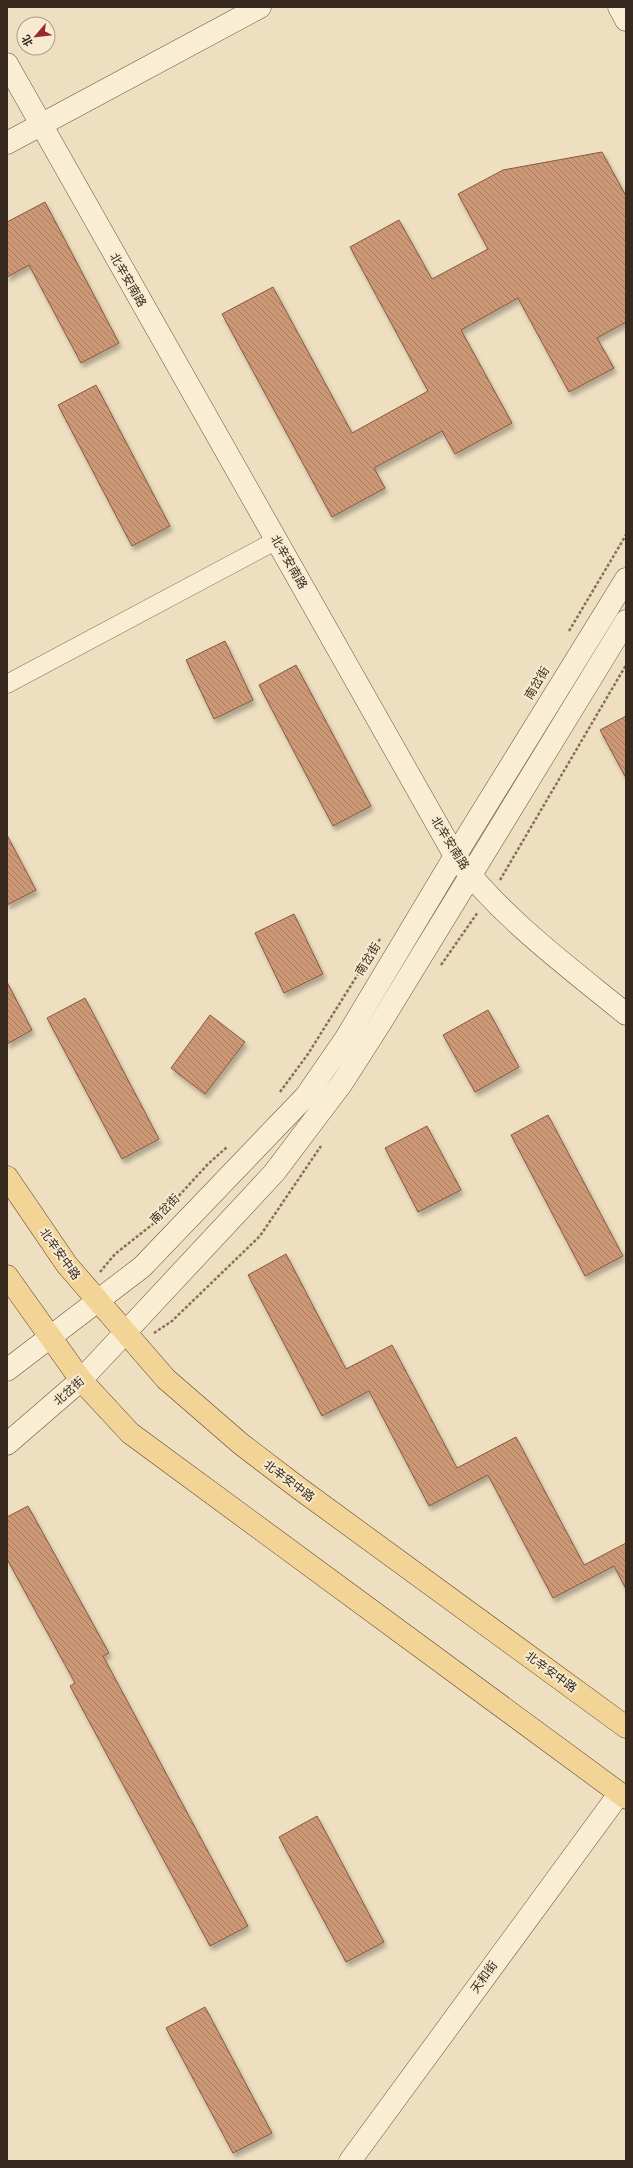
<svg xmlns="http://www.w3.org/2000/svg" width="633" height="2168" viewBox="0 0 633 2168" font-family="'Crimson Pro','Noto Sans SC',serif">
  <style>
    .building { fill: url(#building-back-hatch); stroke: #88593e; filter: url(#shadow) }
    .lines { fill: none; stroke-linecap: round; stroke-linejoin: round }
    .street-casing { stroke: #887058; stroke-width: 19 }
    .secondary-casing { stroke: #6a513b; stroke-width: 23 }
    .primary-casing { stroke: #563e2d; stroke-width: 23 }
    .path { stroke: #887058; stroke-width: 2.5; stroke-dasharray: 3 2; stroke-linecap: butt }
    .street { stroke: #f9edd4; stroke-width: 18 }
    .secondary { stroke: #f9edd4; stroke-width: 22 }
    .primary { stroke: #f3d497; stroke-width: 22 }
    .labels { text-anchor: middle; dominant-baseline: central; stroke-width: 4; stroke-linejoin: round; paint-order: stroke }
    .street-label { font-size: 12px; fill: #37291d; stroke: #f6ead0 }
  </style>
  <defs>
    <pattern id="building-back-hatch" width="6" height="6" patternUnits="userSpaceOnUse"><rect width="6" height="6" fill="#cd9876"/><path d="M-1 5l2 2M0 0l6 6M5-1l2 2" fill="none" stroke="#a77c60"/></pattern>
    <filter id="shadow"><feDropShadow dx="2.5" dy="4.5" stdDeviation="2" flood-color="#0004"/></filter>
  </defs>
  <rect width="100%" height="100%" fill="#eedfc1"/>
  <g class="building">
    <path d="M602,152l24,44v126l-29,16 17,30 -45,24 -51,-94 -57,32 51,93 -57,31 -13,-23 -68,37 11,20 -53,29 -110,-203 51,-27 79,146 76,-42 -78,-144 49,-27 33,59 56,-30 -30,-55 45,-24z"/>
    <path d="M45,202l74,141 -38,20 -52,-98 -22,12v-55z"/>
    <path d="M96,385l74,141 -38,20 -74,-141z"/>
    <path d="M225,641l28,59 -39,19 -28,-59z"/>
    <path d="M296,665l75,141 -38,20 -74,-141z"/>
    <path d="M626,716v62l-26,-48z"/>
    <path d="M7,835l29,55 -29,15z"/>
    <path d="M294,914l29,60 -39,19 -29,-60z"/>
    <path d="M7,982l25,48 -25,14z"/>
    <path d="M85,998l74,141 -37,20 -75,-141z"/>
    <path d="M488,1010l31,57 -44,25 -32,-57z"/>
    <path d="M210,1015l35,27 -40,52 -34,-26z"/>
    <path d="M548,1115l75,141 -38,20 -74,-141z"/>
    <path d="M427,1126l34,64 -43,22 -33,-64z"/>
    <path d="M286,1254l60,115 46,-24 65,123 59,-31 68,128 42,-22v46l-12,-23 -61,32 -65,-123 -59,31 -60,-115 -47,25 -74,-141z"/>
    <path d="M28,1506l81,147 -6,3 145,270 -38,20 -140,-260 5,-3 -68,-124v-42z"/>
    <path d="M317,1816l67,126 -38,20 -67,-125z"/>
    <path d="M205,2007l67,126 -39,20 -67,-125z"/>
  </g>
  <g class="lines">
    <defs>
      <path id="street" d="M7,684l270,-144"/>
      <g id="secondary">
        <path d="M619,7l7,13"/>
        <path d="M7,64l448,792c47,62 111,109 171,158"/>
        <path d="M7,143l253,-136"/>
        <path d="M7,1370l135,-103 164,-171 40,-58 109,-182 171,-277"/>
        <path d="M7,1444l74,-64 193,-207 68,-90 39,-61 245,-401"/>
        <path d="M350,2161l269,-367"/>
      </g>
      <g id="primary">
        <path d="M7,1177l60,88 99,114 75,65 59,45 326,238"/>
        <path d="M7,1276l74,104 49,53 496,365"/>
      </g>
    </defs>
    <use href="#street" class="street-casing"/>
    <use href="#secondary" class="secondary-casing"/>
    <use href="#primary" class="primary-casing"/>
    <g class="path">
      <path d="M569,631l57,-96"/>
      <path d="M500,880l126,-215"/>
      <path d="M441,965l37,-53"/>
      <path d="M280,1092l28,-38 72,-115"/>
      <path d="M100,1272l15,-18 38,-30 55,-60 19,-17"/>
      <path d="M154,1333l18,-12 88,-85 61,-90"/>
    </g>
    <use href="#street" class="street"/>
    <use href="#secondary" class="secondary"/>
    <use href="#primary" class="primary"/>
  </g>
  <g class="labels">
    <g class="street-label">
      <text transform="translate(128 280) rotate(60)">北辛安南路</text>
      <text transform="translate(289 562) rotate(60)">北辛安南路</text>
      <text transform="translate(537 683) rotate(-59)">南岔街</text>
      <text transform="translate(450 843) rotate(58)">北辛安南路</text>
      <text transform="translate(368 959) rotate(-58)">南岔街</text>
      <text transform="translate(165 1209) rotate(-46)">南岔街</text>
      <text transform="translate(60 1254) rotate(54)">北辛安中路</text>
      <text transform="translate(69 1391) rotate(-42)">北岔街</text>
      <text transform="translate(289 1481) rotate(37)">北辛安中路</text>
      <text transform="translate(551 1672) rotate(36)">北辛安中路</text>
      <text transform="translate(484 1977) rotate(-54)">天和街</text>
    </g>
  </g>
  <rect width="633" height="2168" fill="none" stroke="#37291d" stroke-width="16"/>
  <g transform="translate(36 36) rotate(242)"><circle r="19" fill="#f6ead0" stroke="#aa9d88"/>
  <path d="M0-3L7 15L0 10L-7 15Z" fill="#98272b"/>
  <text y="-6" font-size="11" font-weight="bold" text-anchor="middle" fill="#37291d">北</text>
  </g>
</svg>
